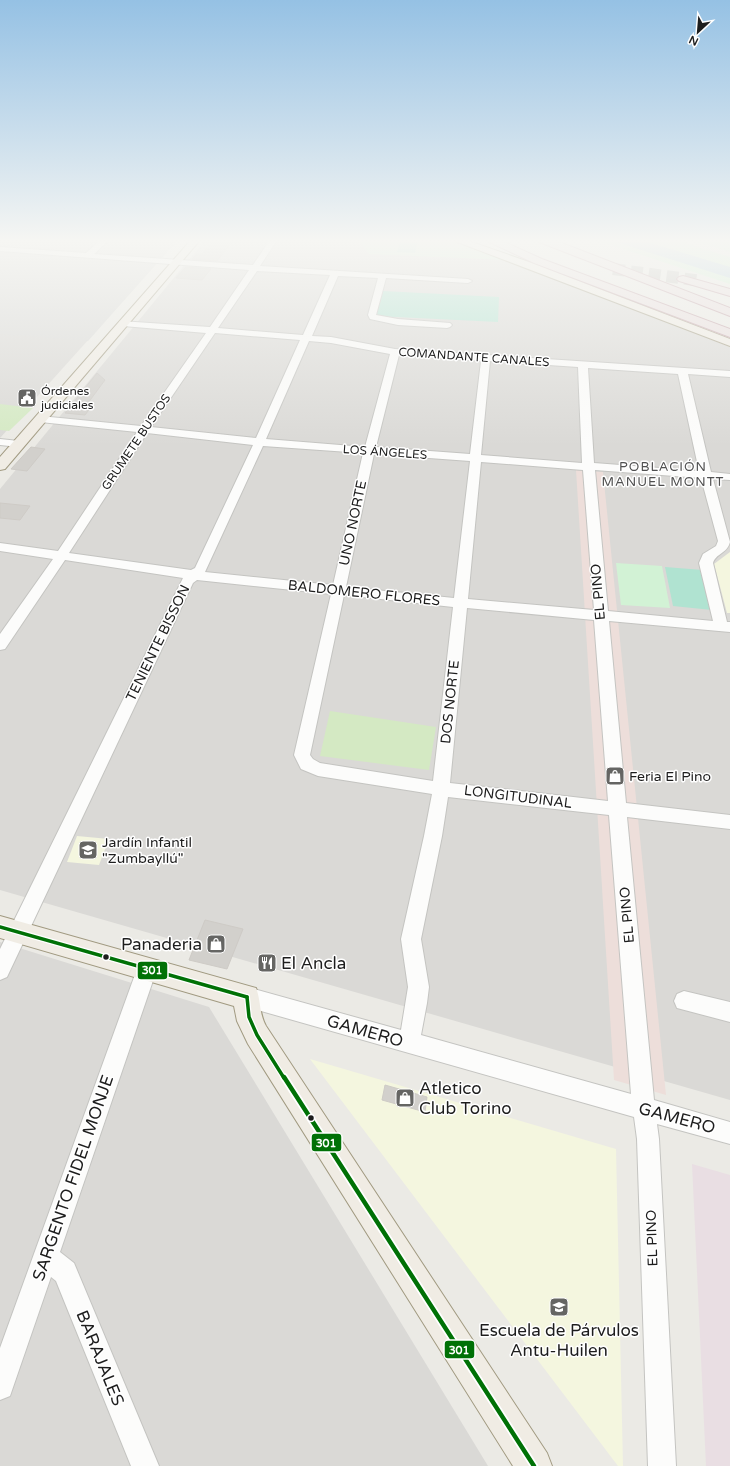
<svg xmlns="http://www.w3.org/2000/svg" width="730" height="1466" viewBox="0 0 730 1466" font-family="'Varela Round',sans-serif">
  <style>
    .residential { fill: #dad9d6 }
    .commercial { fill: #eddeda }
    .industrial { fill: #e9dee3 }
    .education { fill: #f4f6df }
    .religious { fill: #d9d9d7 }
    .grass { fill: #d4e9c3 }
    .park { fill: #d2f2d5 }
    .pitch { fill: #b0e3d1 }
    .water { fill: #b8d4df }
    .building { fill: #d2d0cc; stroke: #cecbc6 }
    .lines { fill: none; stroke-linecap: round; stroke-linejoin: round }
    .highway-tunnel { stroke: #c2c1bd; stroke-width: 12; stroke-dasharray: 12 6; stroke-linecap: butt }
    .minor-casing { stroke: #c4c4c1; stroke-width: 2 }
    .major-casing { stroke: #a19a81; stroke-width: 2 }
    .highway-casing { stroke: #c09da4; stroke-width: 2 }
    .minor { fill: #fcfcfb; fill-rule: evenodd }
    .major { fill: #f0ece4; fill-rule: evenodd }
    .highway { fill: #e9dede; fill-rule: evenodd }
    .bus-1-far1-casing { stroke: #fff; stroke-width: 6 }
    .bus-1-casing { stroke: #fff; stroke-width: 8 }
    .bus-1-far1 { stroke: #007106; stroke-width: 3.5 }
    .bus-1 { stroke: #007106; stroke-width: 4.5 }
    .bus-dot { fill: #1d1d1d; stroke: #fff; stroke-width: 1.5 }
    .labels { text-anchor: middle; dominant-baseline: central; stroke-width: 3; stroke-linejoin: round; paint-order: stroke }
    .far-street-label { font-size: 12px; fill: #1d1d1d; stroke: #fff }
    .far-poi-label { font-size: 12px; fill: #1d1d1d; stroke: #fff; text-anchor: start }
    .far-neighbourhood-label { font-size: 13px; letter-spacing: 1px; fill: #505050; stroke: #fff }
    .street-label { font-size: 14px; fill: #1d1d1d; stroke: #fff }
    .poi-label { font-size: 14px; fill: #1d1d1d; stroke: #fff; text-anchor: start }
    .near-poi-label { font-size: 17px; fill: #1d1d1d; stroke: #fff; text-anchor: start }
    .near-street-label { font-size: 17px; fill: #1d1d1d; stroke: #fff }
    .line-badge { stroke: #fff; stroke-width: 1.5 }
    .badge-label { font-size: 11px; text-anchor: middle; font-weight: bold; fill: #fff }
  </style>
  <rect width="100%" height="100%" fill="#ebeae5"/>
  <g class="residential">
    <path d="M0,240h178l-178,198z"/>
    <path d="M205,240h243l74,26 208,81v753l-730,-210v-401z"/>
    <path d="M0,942l209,65 279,459h-488z"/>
  </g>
  <path class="commercial" d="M576,470l27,2 63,623 -52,-15z"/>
  <path class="industrial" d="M692,1164l38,11v291h-24z"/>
  <g class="education">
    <path d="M730,552v61h-3l-13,-49z"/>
    <path d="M77,836l32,3 -10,26 -32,-3z"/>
    <path d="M310,1059l306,90 7,317h-5z"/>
  </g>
  <path class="religious" d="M24,254l133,9 -69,78 -88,-7v-59z"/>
  <g class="grass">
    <path d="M0,404l33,4 -24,23 -9,-1z"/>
    <path d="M330,711l106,16 -7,43 -109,-14z"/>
  </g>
  <g class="park">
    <path d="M358,240h90l60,20 -139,-6z"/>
    <path d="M596,240h80l54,17v27z"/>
    <path d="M693,240h37v12l-32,-10z"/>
    <path d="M616,563l46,3 8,42 -49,-3z"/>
  </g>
  <g class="pitch">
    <path d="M401,240l17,1 -3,12 -18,-1z"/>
    <path d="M383,291l116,6 -1,25 -122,-6z"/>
    <path d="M665,567l38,3 9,40 -39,-4z"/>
  </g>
  <path class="water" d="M610,240h31l89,27v11z"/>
  <g class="building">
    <path d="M213,242l18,1 -14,18 -25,-2 5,-5h5z"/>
    <path d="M186,267l25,2 -9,11 -26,-2z"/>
    <path d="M97,373l8,7 -17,23h6l-9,12 -20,-2z"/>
    <path d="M31,447l14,2 -18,22 -16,-2z"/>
    <path d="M0,503l30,3 -10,14 -20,-2z"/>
    <path d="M205,920l38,9 -16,40 -38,-9z"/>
    <path d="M385,1085l42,12 -2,15 -43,-12z"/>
  </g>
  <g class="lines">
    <path class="highway-tunnel" d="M613,269l89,12"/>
    <defs>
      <g id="minor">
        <path d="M101,240h8l-15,14 159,11 17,-25h7l-17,26 208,13 4,2 -4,2 -82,-5 -10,37 22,4 52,4 2,2 -2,2 -3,1 -49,-3 -28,-6 -2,-4 10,-37 -40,-2 -26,60 19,1 64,12 335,22v6l-42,-3 23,98 19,2v6l-17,-1 17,63c-3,12 -14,11 -17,21l14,59h3v10l-121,-11 17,182 104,12v14l-103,-12 27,283 76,22v22l-73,-20 2,15 17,327h-28l-11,-327 -3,-22 -387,-110 -7,-3 -3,-7 3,-7 7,-3 154,43 7,-43 -7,-48 23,-103 8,-42 -114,-18 -17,-7 -7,-14 37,-161 -134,-14 -4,3 -186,394 -7,3v-31l183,-371 -118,-18 -60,89 -5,1v-16l53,-75 -53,-8v-8l58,8 79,-119 -97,-10 -5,-3 5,-3 101,10 65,-93 -83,-7 -3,-1 -1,-2 1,-2 90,6 39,-57 -249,-19v-4l86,6zM257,271l73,4 -27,60 -85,-7zM215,333l85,7 -44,98 -105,-11zM309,341l22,2 59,11 -25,93 -99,-8zM399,355l82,6 -11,93 -94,-7zM490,361l88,6 4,96 -101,-8zM588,368l90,6 21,97 -105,-8zM147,433l106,12 -58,123 -4,2 -122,-17zM263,446l100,7 -30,132 -128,-13zM374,454l96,7 -16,137 -108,-11zM481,462l102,8 11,140 -126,-11zM595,470l106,8 17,63 -2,5 -13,8 -4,9 14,58 -105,-10zM344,595l109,12 -20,174 -113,-18 -7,-4 -3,-4zM467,608l127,12 14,181 -158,-18zM448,797l161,18 22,279 -210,-59 6,-32 2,-16 -8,-48 21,-103z"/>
        <path d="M0,439l19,2 6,3 -6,3 -19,-2z"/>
        <path d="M147,959l7,3 3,7 -97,283 14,11 85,203h-28l-75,-185 -5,-4 -41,119 -10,4v-52l137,-379 3,-7z"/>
        <path d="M684,991l46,11v20l-53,-14 -3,-7 3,-7z"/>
      </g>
      <g id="major">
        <path d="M191,240h9l-195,229 -5,1v-13z"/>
        <path d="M452,240h14l63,22 201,77v7z"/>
        <path d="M0,916l256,72c5,12 3,26 10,38l281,427 5,13h-39l-265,-422 -11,-23 -3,-15 -234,-68z"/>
      </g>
      <g id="highway">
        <path d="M485,240h15l42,19 188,70v8l-196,-74z"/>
        <path d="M538,240h16l176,68v8l-191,-74z"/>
        <path d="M683,276l47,13v7l-51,-15 -2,-2 2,-2z"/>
      </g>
    </defs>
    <use href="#minor" class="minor-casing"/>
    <use href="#major" class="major-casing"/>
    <use href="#highway" class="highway-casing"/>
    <use href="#minor" class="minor"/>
    <use href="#major" class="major"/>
    <use href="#highway" class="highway"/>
    <defs>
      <g id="bus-1-far1">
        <path d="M0,927l247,70"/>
        <path d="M247,997l2,20 8,18 27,43"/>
      </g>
      <path id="bus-1" d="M284,1077l250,389"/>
    </defs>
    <use href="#bus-1-far1" class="bus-1-far1-casing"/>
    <use href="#bus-1" class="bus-1-casing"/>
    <use href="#bus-1-far1" class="bus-1-far1"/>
    <use href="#bus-1" class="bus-1"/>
  </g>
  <linearGradient id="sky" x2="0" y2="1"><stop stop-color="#95c1e4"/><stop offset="0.54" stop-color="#f6f6f3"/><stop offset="1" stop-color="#f6f6f3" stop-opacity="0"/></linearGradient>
  <rect width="730" height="446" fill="url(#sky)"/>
  <defs>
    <symbol id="civic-square" viewBox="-11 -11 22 22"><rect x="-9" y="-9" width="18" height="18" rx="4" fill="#656563" stroke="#fff"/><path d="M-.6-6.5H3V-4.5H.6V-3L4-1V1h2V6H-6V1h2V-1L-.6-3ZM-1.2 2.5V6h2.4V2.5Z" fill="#fff"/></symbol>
    <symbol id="shop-square" viewBox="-11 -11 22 22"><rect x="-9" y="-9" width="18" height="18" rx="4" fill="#656563" stroke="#fff"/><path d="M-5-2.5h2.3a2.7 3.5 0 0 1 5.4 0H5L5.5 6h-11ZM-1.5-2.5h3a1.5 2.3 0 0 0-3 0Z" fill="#fff"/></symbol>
    <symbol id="school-square" viewBox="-11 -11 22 22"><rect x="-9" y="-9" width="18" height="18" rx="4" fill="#656563" stroke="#fff"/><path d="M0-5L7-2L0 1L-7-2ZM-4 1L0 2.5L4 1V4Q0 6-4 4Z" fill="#fff"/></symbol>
    <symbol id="restaurant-square" viewBox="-11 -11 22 22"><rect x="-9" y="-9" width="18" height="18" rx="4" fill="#656563" stroke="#fff"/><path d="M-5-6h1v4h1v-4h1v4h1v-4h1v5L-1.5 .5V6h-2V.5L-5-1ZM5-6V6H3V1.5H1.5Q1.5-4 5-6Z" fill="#fff"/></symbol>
  </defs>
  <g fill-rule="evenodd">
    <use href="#civic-square" x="16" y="387" width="22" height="22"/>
    <use href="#shop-square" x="604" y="765" width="22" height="22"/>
    <use href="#school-square" x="77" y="839" width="22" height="22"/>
    <use href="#shop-square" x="205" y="933" width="22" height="22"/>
    <use href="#restaurant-square" x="256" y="952" width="22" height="22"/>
    <use href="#shop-square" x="394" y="1087" width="22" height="22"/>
    <use href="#school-square" x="548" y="1296" width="22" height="22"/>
  </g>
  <g class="bus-dot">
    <circle cx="106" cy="957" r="3.5"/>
    <circle cx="311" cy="1118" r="3.5"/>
  </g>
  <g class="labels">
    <g class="far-street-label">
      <text transform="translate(474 357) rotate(4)">COMANDANTE CANALES</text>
      <text transform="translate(136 442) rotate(-56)">GRUMETE BUSTOS</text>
      <text transform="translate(385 452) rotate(4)">LOS ÁNGELES</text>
    </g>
    <g class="far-poi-label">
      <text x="41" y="391">Órdenes<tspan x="41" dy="14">judiciales</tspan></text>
    </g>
    <g class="far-neighbourhood-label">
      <text x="663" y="467">POBLACIÓN<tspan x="663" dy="15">MANUEL MONTT</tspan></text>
    </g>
    <g class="street-label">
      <text transform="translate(353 523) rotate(-78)">UNO NORTE</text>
      <text transform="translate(598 592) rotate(-95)">EL PINO</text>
      <text transform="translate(364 593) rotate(6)">BALDOMERO FLORES</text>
      <text transform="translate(158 643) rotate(-64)">TENIENTE BISSON</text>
      <text transform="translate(450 702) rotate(-84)">DOS NORTE</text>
      <text transform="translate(518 797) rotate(7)">LONGITUDINAL</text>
      <text transform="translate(627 915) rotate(-95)">EL PINO</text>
      <text transform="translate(652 1238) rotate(-92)">EL PINO</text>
    </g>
    <g class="poi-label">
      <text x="629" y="776">Feria El Pino</text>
      <text x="102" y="842">Jardín Infantil<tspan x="102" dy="16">"Zumbayllú"</tspan></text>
    </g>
    <g class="near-poi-label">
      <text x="202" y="944" text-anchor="end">Panaderia</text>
      <text x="281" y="963">El Ancla</text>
      <text x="419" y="1088">Atletico<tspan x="419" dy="20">Club Torino</tspan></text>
      <text x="559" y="1330" text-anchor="middle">Escuela de Párvulos<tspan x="559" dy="20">Antu-Huilen</tspan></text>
    </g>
    <g class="near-street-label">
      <text transform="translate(365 1031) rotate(16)">GAMERO</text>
      <text transform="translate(677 1118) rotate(15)">GAMERO</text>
      <text transform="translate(73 1178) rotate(-71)">SARGENTO FIDEL MONJE</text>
      <text transform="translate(100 1358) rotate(68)">BARAJALES</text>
    </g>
  </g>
  <g class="line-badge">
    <rect x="137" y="961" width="31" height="19" rx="4" fill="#007106"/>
    <rect x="311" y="1133" width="31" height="19" rx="4" fill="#007106"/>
    <rect x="444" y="1340" width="31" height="19" rx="4" fill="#007106"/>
  </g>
  <g class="badge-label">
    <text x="152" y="974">301</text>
    <text x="326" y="1147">301</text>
    <text x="459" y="1354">301</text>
  </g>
  <g transform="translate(698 32) rotate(206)" stroke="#ffffff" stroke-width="3" paint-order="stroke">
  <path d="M0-3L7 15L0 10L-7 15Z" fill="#1d1d1d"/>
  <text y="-6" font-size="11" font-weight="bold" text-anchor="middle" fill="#1d1d1d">N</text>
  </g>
</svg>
